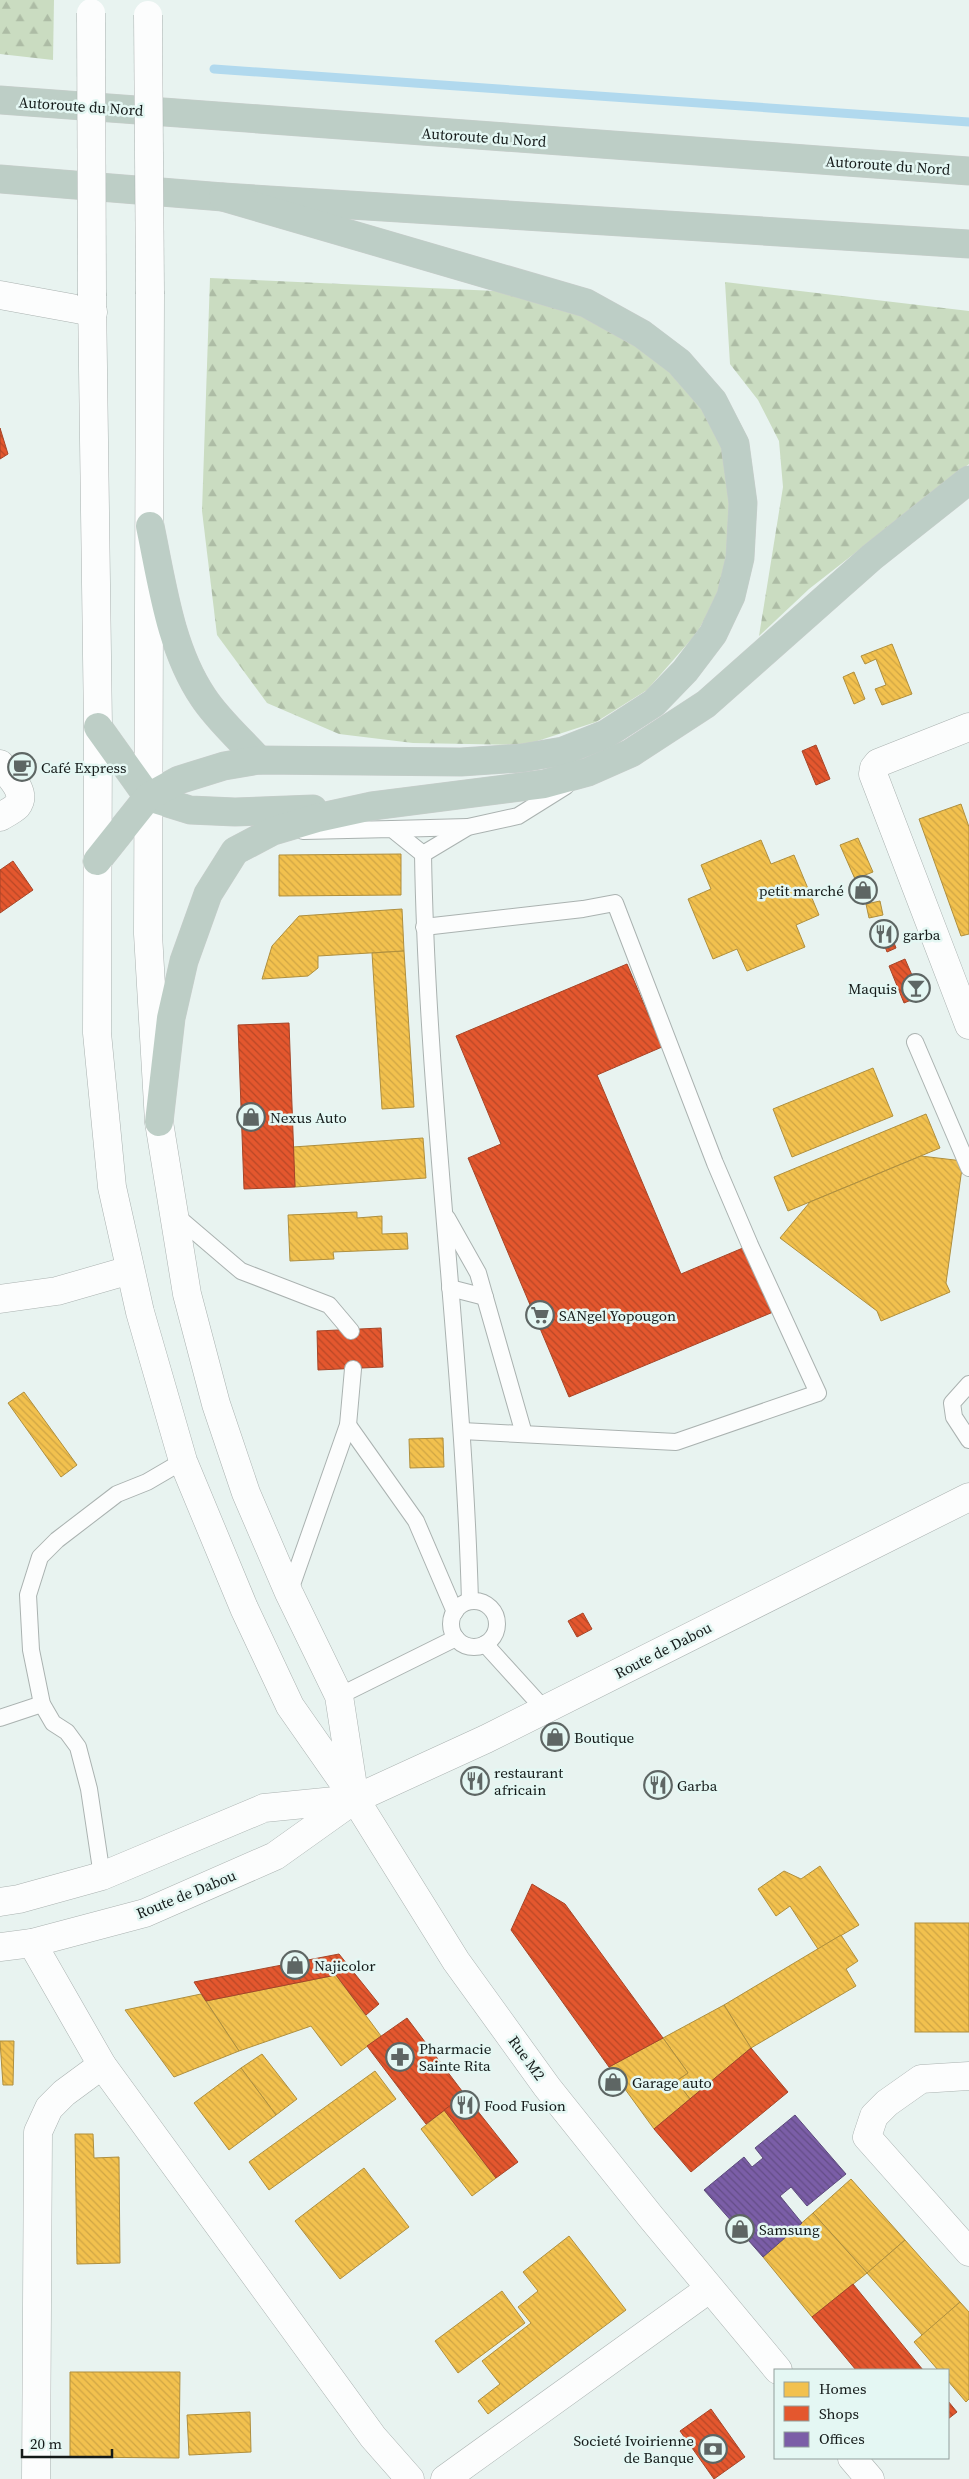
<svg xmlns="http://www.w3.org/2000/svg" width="969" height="2479" viewBox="0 0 969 2479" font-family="'Source Serif 4',serif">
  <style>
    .forest { fill: url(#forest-firs) }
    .homes { fill: url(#homes-back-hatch); stroke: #af8f3e }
    .shops { fill: url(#shops-back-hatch); stroke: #a64528 }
    .offices { fill: url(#offices-back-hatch); stroke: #5c4a7c }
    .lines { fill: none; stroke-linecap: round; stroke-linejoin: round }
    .stream { stroke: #b1d9ee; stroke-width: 9 }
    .lane-casing { stroke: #aab2b0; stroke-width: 18 }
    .street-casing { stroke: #aab2b0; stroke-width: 29 }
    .secondary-casing { stroke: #aab2b0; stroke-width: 29 }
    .highway-casing { stroke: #c8cdcb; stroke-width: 29 }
    .lane { stroke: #fcfdfd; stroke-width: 16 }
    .street { stroke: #fcfdfd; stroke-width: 28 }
    .secondary { stroke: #fcfdfd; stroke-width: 28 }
    .highway { stroke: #bdcec6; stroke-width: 28 }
    .secondary-bridge-casing { stroke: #aab2b0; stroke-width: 29; stroke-linecap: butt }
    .secondary-bridge { stroke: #fcfdfd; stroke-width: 28 }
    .labels { text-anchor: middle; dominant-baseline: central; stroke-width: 5; stroke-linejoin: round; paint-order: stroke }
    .street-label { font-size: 15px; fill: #141a19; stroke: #e4f7f3 }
    .poi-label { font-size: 15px; fill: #141a19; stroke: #e4f7f3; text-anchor: start }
  </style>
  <defs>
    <pattern id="forest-firs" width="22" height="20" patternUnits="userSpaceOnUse" patternTransform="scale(1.25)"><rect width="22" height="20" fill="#cadcc1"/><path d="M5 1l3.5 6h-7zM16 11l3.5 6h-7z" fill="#adbca5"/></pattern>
    <pattern id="homes-back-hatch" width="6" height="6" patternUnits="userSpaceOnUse" patternTransform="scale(1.25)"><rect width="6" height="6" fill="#f2c14e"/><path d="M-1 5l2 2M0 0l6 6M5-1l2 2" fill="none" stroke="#cfa544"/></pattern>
    <pattern id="shops-back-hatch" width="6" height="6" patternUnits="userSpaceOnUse" patternTransform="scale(1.25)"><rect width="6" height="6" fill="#e4572e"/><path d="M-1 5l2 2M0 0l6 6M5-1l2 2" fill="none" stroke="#b84726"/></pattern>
    <pattern id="offices-back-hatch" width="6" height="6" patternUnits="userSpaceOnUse" patternTransform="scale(1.25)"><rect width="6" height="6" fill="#7b5ea7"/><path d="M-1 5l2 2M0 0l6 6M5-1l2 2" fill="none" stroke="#644d87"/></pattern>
  </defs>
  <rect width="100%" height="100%" fill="#e8f3f0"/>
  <g class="forest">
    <path d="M0,0h54l-1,60 -53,-6z"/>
    <path d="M210,278l286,13 88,26 54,28 36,27 31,39 20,40 7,57 -2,53 -12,36 -22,37 -49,56 -51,32 -71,23 -112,-2 -74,-9 -72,-31 -50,-68 -15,-124z"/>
    <path d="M725,282l244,29v153l-160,125 -50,47 24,-149 -4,-46 -21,-41 -28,-36z"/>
  </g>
  <g class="homes">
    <path d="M892,644l20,50 -30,11 -7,-16 11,-4 -10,-26 -11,5 -4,-8z"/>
    <path d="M854,672l11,27 -11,5 -11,-27z"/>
    <path d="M961,804l8,23v107l-8,2 -42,-117z"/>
    <path d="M858,838l15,34 -18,7 -15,-34z"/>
    <path d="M761,840l10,24 23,-9 25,60 -23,10 9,22 -58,24 -10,-22 -24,10 -25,-60 23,-10 -10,-24z"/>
    <path d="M401,854v41l-122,1v-41z"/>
    <path d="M880,901l3,14 -14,3 -3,-14z"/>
    <path d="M402,909l2,42 -86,5v12l-10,8 -46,3 10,-33 27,-30z"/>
    <path d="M404,951l10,156 -32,2 -10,-156z"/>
    <path d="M873,1068l20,48 -101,41 -19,-48z"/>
    <path d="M926,1114l14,34 -152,63 -14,-34z"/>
    <path d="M423,1138l3,40 -131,9 -2,-40z"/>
    <path d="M921,1156l42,5 -17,122 4,9 -69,29 -4,-10 -97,-73 30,-36z"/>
    <path d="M357,1212v6l25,-2v18l25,-1 1,16 -75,3 1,7 -44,2 -2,-46z"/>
    <path d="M24,1392l53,73 -16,12 -53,-74z"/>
    <path d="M443,1438l1,29 -34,1 -1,-29z"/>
    <path d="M820,1866l39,59 -41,24 -28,-43 -14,10 -18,-27 26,-18 17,8z"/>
    <rect x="915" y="1923" width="54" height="109"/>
    <path d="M841,1935l17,26 -12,8 10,17 -105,62 -27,-43z"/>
    <path d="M336,1975l45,61 -40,30 -30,-40 -72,25 -33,-50z"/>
    <path d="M201,1994l38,57 -65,26 -49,-67z"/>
    <path d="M724,2005l27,43 -61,51 -14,-18 12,-8 -25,-35z"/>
    <path d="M663,2038l25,35 -12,8 14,18 -36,30 -45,-62z"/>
    <path d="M0,2041h14l-1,44h-10z"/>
    <path d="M262,2054l35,45 -21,16 -35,-47z"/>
    <path d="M241,2068l35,47 -47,35 -35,-47z"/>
    <path d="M375,2071l21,28 -127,91 -20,-28z"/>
    <path d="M444,2110l52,68 -24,18 -51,-67z"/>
    <path d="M75,2134h18l1,24 25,-1 1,106 -43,1z"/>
    <path d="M364,2168l45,59 -69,52 -45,-58z"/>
    <path d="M851,2179l54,61 -38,33 -54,-60z"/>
    <path d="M813,2213l54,60 -55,44 -49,-60z"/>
    <path d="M569,2236l57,74 -138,104 -10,-13 22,-17 -18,-23 49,-38 -13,-16 20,-16 -15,-19z"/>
    <path d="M905,2240l55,62 -37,34 -56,-63z"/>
    <path d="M502,2291l23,32 -67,50 -23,-32z"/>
    <path d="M960,2302l9,10v87l-3,3 -18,-21v-11h-10l-24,-28z"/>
    <path d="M70,2372h110l-1,86 -109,-1z"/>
    <path d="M250,2412l1,40 -62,3 -2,-40z"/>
  </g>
  <g class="shops">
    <path d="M0,428l8,26 -8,5z"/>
    <path d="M816,745l14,34 -14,6 -14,-34z"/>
    <path d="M13,861l20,29 -33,23v-43z"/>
    <path d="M887,924l9,24 -9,4 -9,-24z"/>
    <path d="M905,959l16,37 -17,7 -15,-37z"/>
    <path d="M627,964l35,83 -65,28 84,199 69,-29 28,65 -209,87 -101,-239 33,-14 -45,-108z"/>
    <path d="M289,1023l6,164 -51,2 -6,-164z"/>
    <path d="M381,1328l2,39 -65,3 -1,-39z"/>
    <path d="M583,1613l9,16 -15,8 -9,-16z"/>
    <path d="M532,1884l33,20 98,134 -54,29 -98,-137z"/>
    <path d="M339,1954l40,50 -13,11 -30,-40 -130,26 -12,-19z"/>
    <path d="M407,2018l58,77 -39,29 -59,-78z"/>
    <path d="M751,2048l37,44 -97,80 -37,-43z"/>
    <path d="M465,2095l53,67 -22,16 -52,-68z"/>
    <path d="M853,2284l70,86h-67l-44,-53z"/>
    <path d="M948,2401l9,11 -9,7z"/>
    <path d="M711,2409l34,48 -31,22 -34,-48z"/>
  </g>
  <path class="offices" d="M795,2115l51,59 -39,32 -16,-19 -11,9 22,27 -39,34 -59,-67 40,-33 8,10 11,-9 -8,-10z"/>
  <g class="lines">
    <path class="stream" d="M214,69l755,53"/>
    <defs>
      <g id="lane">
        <path d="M392,829l76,-2"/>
        <path d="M303,831l89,-2 31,25"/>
        <path d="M423,854c4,250 40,498 47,747"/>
        <path d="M423,854l45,-27 50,-11 48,-30"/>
        <path d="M424,927l159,-18 32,-6 100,260 35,82 68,148 -142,49 -214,-11"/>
        <path d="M915,1042l54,126"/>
        <path d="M173,1213l68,58 88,34 22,26"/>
        <path d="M447,1218l31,55 46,161"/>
        <path d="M450,1288l35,9"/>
        <path d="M969,1384l-17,19 2,14 15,23"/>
        <path d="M348,1425l68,96 39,91"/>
        <path d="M289,1593l59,-168 5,-56"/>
        <circle cx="474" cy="1624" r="23"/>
        <path d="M485,1644l59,65"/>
        <path d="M339,1696l117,-58"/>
        <path d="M0,1718l42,-14"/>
        <path d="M102,1876l-13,-87 -11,-42 -11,-15 -14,-9 -11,-19 -11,-54 -3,-55 12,-38 17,-17 60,-46 30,-12 36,-21"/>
      </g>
      <g id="street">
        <path d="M0,295l93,17"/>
        <path d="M969,727l-91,36 -4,5 -1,6 96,251"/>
        <path d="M0,764c8,11 28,28 17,42 -4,4 -12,8 -17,11"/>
        <path d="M0,1299l57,-8 73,-21"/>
        <path d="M32,1943l70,122 271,372 37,42"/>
        <path d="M969,2076l-48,3 -34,24 -13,13 -7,21 102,115"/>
        <path d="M36,2479l2,-347 11,-24 15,-15 38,-28"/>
        <path d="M445,2479l264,-190"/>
      </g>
      <g id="secondary">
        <path d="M150,294l-2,640 11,188 28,172 29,110 30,89 43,100 50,103 15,97"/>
        <path d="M92,296l6,431 -1,306 15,154 28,125 43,149 61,147 46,98 65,93 101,162 91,126 103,129 128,154"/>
        <path d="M0,1902l19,-3 83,-23 162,-68 91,-9"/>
        <path d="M0,1947l32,-4 113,-30 130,-57 80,-57 131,-60 483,-242"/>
        <path d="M852,2458l18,21"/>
      </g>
      <g id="highway">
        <path d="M0,100l969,71"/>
        <path d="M0,179l223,18 746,47"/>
        <path d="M150,526c12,57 20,122 53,171 15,23 38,43 56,63"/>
        <path d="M98,727l50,70 42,13 45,2 78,-3"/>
        <path d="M97,861l51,-64 31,-17 45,-14 35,-6 202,2 61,-4 41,-7 43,-17 48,-31 31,-32 28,-37 18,-38 9,-38 3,-55 -8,-59 -22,-43 -34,-39 -37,-28 -56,-31 -363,-106"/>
        <path d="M159,1122l12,-104 13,-57 24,-67 27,-43 38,-20 44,-13 55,-12 172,-22 44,-12 43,-19 75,-49 166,-147 97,-77"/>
      </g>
    </defs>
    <use href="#lane" class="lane-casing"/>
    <use href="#street" class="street-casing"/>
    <use href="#secondary" class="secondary-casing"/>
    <use href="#highway" class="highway-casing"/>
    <use href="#lane" class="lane"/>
    <use href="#street" class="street"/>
    <use href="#secondary" class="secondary"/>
    <use href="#highway" class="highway"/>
    <defs>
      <g id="secondary-bridge">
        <path d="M91,13l1,283"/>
        <path d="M148,15l2,279"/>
      </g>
    </defs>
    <use href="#secondary-bridge" class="secondary-bridge-casing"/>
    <use href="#secondary-bridge" class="secondary-bridge"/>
  </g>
  <defs>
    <symbol id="cafe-ring" viewBox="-11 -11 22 22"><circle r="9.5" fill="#e4f7f3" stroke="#5e6664" stroke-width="1.5"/><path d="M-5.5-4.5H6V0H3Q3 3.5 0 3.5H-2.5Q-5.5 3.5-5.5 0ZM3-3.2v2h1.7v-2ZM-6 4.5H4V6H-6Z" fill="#5e6664"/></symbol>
    <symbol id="shop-ring" viewBox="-11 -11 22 22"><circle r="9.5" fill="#e4f7f3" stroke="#5e6664" stroke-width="1.5"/><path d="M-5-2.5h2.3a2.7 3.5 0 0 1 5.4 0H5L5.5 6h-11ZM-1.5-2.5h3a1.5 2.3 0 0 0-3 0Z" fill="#5e6664"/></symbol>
    <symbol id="restaurant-ring" viewBox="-11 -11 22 22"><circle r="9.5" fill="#e4f7f3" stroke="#5e6664" stroke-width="1.5"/><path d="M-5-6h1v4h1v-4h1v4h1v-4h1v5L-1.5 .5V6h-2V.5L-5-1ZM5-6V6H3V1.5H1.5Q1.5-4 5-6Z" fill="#5e6664"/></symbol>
    <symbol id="bar-ring" viewBox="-11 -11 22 22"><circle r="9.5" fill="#e4f7f3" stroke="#5e6664" stroke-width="1.5"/><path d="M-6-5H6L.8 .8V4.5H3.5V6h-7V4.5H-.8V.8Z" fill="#5e6664"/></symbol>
    <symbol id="supermarket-ring" viewBox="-11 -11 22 22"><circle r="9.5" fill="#e4f7f3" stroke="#5e6664" stroke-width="1.5"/><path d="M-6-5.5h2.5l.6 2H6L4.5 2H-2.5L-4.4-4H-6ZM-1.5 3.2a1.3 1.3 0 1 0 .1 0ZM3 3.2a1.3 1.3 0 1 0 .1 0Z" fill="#5e6664"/></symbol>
    <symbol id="pharmacy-ring" viewBox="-11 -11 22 22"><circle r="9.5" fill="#e4f7f3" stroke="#5e6664" stroke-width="1.5"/><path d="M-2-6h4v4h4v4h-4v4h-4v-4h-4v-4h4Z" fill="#5e6664"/></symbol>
    <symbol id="bank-ring" viewBox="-11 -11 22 22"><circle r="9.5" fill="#e4f7f3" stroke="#5e6664" stroke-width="1.5"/><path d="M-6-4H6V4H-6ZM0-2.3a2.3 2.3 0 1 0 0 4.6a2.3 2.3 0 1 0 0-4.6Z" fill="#5e6664"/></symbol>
  </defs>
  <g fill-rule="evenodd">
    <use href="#cafe-ring" x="6" y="751" width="32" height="32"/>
    <use href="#shop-ring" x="847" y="874" width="32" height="32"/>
    <use href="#restaurant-ring" x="868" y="918" width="32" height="32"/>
    <use href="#bar-ring" x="900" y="972" width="32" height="32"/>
    <use href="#shop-ring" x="235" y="1101" width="32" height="32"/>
    <use href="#supermarket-ring" x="524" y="1299" width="32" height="32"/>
    <use href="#shop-ring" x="539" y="1721" width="32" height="32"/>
    <use href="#restaurant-ring" x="459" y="1765" width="32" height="32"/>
    <use href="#restaurant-ring" x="642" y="1769" width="32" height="32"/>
    <use href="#shop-ring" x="279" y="1949" width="32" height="32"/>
    <use href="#pharmacy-ring" x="384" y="2041" width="32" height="32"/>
    <use href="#shop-ring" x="597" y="2066" width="32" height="32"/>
    <use href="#restaurant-ring" x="449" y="2089" width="32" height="32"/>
    <use href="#shop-ring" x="724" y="2213" width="32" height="32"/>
    <use href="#bank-ring" x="697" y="2433" width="32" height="32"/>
  </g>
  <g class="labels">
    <g class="street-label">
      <text transform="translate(81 106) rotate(4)">Autoroute du Nord</text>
      <text transform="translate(484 137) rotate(4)">Autoroute du Nord</text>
      <text transform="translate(888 165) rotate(4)">Autoroute du Nord</text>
      <text transform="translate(663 1650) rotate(-27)">Route de Dabou</text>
      <text transform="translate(186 1894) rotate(-22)">Route de Dabou</text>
      <text transform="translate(527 2058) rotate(54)">Rue M2</text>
    </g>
    <g class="poi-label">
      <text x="41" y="767">Café Express</text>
      <text x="844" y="890" text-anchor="end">petit marché</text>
      <text x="903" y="934">garba</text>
      <text x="897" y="988" text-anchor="end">Maquis</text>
      <text x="270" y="1117">Nexus Auto</text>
      <text x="559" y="1315">SANgel Yopougon</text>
      <text x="574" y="1737">Boutique</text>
      <text x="494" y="1772">restaurant<tspan x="494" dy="17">africain</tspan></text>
      <text x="677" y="1785">Garba</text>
      <text x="314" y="1965">Najicolor</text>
      <text x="419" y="2048">Pharmacie<tspan x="419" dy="17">Sainte Rita</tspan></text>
      <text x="632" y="2082">Garage auto</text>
      <text x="484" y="2105">Food Fusion</text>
      <text x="759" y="2229">Samsung</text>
      <text x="694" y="2440" text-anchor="end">Societé Ivoirienne<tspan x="694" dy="17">de Banque</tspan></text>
    </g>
  </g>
  <rect x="774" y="2369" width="175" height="90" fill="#e4f7f3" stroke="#919f9c"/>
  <rect x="784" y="2382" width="25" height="15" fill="#f2c14e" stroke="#919f9c"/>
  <text x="819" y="2394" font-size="15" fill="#141a19">Homes</text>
  <rect x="784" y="2406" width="25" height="15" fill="#e4572e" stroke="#919f9c"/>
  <text x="819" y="2419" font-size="15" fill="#141a19">Shops</text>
  <rect x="784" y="2432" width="25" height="15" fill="#7b5ea7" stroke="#919f9c"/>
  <text x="819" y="2444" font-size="15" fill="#141a19">Offices</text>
  <path d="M22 2449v8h90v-8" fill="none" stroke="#141a19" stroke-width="2.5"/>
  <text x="30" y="2449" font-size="15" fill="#141a19" stroke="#e4f7f3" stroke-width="4" paint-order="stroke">20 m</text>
</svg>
